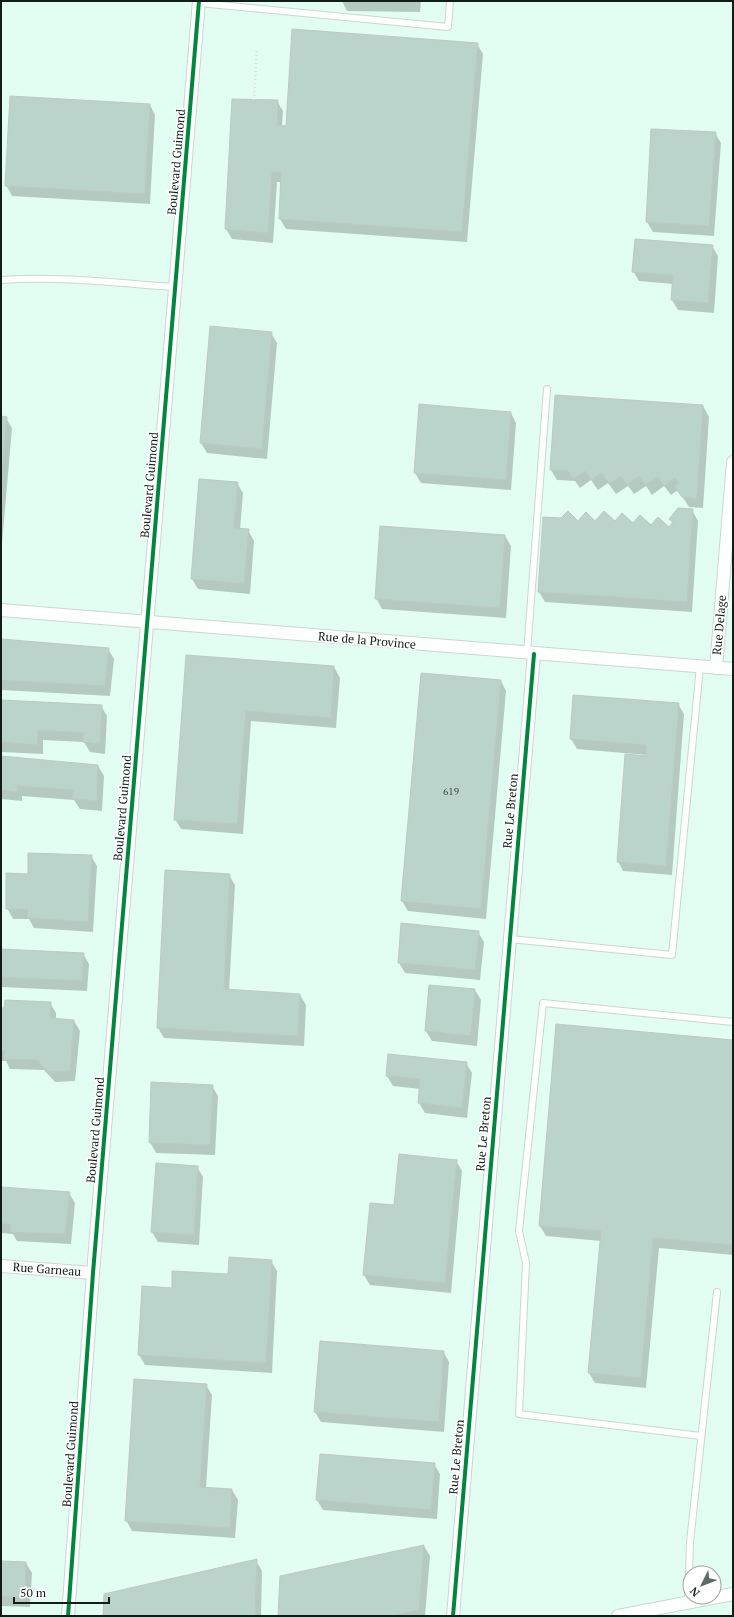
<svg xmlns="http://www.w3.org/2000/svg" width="734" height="1617" viewBox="0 0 734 1617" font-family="'PT Serif',serif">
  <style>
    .built { fill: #e2fdf2; fill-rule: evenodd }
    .shadow { fill: #0003 }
    .building { fill: #bad4cb; stroke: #bfc8c4 }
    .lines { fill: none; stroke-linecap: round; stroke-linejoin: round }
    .lane-casing { stroke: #cdd6d2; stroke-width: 8 }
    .street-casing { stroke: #cdd6d2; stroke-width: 14 }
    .path { stroke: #dcdede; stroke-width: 2.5; stroke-dasharray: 1 3; stroke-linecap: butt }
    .lane { stroke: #fdfefe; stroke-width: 6 }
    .street { stroke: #fdfefe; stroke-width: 12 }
    .cycleway-casing { stroke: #fff; stroke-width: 6 }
    .cycleway { stroke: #00873e; stroke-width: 4 }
    .labels { text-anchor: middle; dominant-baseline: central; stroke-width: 3.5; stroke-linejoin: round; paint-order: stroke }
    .number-label { font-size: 10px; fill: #3a4b45 }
    .street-label { font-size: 12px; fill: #101d18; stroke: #fff }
  </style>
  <rect width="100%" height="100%" fill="#f4faf7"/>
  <path class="built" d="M1,1h732v1615h-732zM690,1573h24v24h-24z"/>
  <g class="shadow">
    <path d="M342,1h79l-1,11 -73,-1z"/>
    <path d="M477,44l6,10 -16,188 -181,-13 -6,-10 1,-37h-4l-4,61 -41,-4 -6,-10 51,-128 6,10 -1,15 5,1z"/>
    <path d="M150,105l5,10 -5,89 -138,-8 -6,-11z"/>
    <path d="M715,133l6,10 -7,93 -61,-4 -6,-10z"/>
    <path d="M712,246l6,10 -4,57 -36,-3 -6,-10 1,-16 -34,-3 -6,-10z"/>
    <path d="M211,327l60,6 6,10 -10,116 -60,-6 -6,-10z"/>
    <path d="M703,406l6,11 -6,91 -14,-1 -11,-17 -7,5 -7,-9 -12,9 -6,-9 -12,8 -6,-8 -12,8 -8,-11 -10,7 -7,-10 -11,8 -5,-7 -18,-1 -6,-10z"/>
    <path d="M511,413l5,10 -5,67 -90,-7 -6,-10z"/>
    <path d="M1,417l5,1 6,10 -11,127z"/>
    <path d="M237,483l6,10 -3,37h8l6,11 -4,53 -52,-5 -6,-10z"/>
    <path d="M692,510l6,11 -6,91 -147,-10 -6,-10 39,-70h37l54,6 4,-4 -3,-5z"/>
    <path d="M505,536l6,10 -5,72 -124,-9 -6,-11z"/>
    <path d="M1,640l107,9 6,10 -4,37 -109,-6z"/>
    <path d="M187,656l147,11 6,11 -4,50 -85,-7 -8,113 -62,-5 -6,-10z"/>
    <path d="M422,674l79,7 5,10 -20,228 -78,-8 -6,-10z"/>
    <path d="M1,701l100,5 6,10 -2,38 -15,-2 -6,-10 -41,-2v14l-42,-2z"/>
    <path d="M678,704l6,10 -12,161 -49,-4 -5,-10 29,-106 -70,-6 -6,-10z"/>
    <path d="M1,757l97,9 6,10 -2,35 -22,-2 -6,-9 -52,-4v5l-21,-2z"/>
    <path d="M91,856l6,10 -4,66 -59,-4 -5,-9h-16l-6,-11 22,-33z"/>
    <path d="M166,871l63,4 6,10 -6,106 71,4 6,10 -2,41 -140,-8 -6,-10z"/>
    <path d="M478,932l6,10 -4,38 -75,-7 -6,-10z"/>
    <path d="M1,950l82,4 6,10 -2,27 -86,-4z"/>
    <path d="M430,986l45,4 6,10 -4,46 -45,-5 -6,-10z"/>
    <path d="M50,1003l6,10v6l18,2 6,10 -5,50 -20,1 -11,-12 -34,-1 -4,-8h-5v-52z"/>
    <path d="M733,1041v214l-74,-7 -13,140 -51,-5 -6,-10 12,-132 -55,-5 -6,-10z"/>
    <path d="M466,1063l6,10 -5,45 -42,-5 -6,-10 1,-14 -27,-3 -6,-10z"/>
    <path d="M212,1086l6,10 -3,59 -59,-2 -6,-11z"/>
    <path d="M456,1161l6,10 -11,122 -81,-8 -6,-10z"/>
    <path d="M197,1167l6,10 -4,68 -41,-3 -6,-10z"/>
    <path d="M1,1188l68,5 6,10 -4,41 -54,-3 -4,-7 -12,-1z"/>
    <path d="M271,1261l6,10 -5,102 -127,-8 -6,-10 4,-68 30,2 56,-14z"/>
    <path d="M443,1351l6,11 -5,70 -123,-10 -6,-10z"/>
    <path d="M206,1385l6,10 -6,93 26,2 6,10 -3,38 -103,-7 -6,-11z"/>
    <path d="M434,1464l6,10 -3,45 -114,-9 -6,-10z"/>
    <path d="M424,1546l6,10 -5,60h-146z"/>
    <path d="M256,1561l6,10 -1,45h-157z"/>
    <path d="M1,1562l25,1 6,10 -2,34 -29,-1z"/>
  </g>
  <g class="building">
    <path d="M292,29l186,14 -16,189 -183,-13 2,-47h-9l-4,61 -43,-4 7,-130 46,1 -1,25 9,1z"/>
    <path d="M10,96l140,8 -5,90 -140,-8z"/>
    <path d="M651,129l65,3 -7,94 -63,-4z"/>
    <path d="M635,239l78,6 -5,58 -37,-3 2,-25 -41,-3z"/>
    <path d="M210,326l62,6 -10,117 -62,-6z"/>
    <path d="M555,395l148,10 -6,94 -15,-2 -8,-11 5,-3 -4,-5 -11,8 -6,-9 -13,8 -6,-9 -12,9 -6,-9 -12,8 -7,-11 -11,7 -6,-9 -12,8 -5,-8 -18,-1z"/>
    <path d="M419,404l92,8 -5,68 -92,-7z"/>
    <path d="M1,416l6,1 -6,66z"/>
    <path d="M199,479l39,3 -4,46 15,1 -5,55 -53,-5z"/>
    <path d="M678,508l15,1 -6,93 -149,-10 5,-75 18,1 7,-7 10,10 8,-9 9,9 9,-10 11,10 7,-8 11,10 7,-8 11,10 7,-8 11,10 4,-5 -4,-3z"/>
    <path d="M380,526l125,9 -5,73 -125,-9z"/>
    <path d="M1,639l108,9 -4,38 -104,-6z"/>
    <path d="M186,655l148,11 -3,52 -85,-7 -9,113 -63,-4z"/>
    <path d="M421,673l80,7 -20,229 -80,-8z"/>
    <path d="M573,695l106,8 -13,163 -49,-4 8,-108 21,2v-11l-76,-6z"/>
    <path d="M1,700l101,5 -2,39 -17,-2 1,-9 -46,-3 -1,15 -36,-3z"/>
    <path d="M1,756l97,9 -1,36 -24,-2v-9l-56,-4v6l-16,-2z"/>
    <path d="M28,853l64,2 -4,67 -61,-4 1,-9h-22v-36l22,1z"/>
    <path d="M165,870l65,4 -6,115 76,5 -2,42 -141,-8z"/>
    <path d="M401,923l78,8 -4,39 -77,-7z"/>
    <path d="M1,949l83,4 -2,28 -81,-4z"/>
    <path d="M429,985l46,4 -4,47 -46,-5z"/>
    <path d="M5,1000l46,2 -1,16 24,2 -4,51 -22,1 -11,-12 -34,-1 2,-8h-4v-43h3z"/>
    <path d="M556,1024l177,16v205l-80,-7 -12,140 -53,-5 13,-142 -62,-5z"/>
    <path d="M388,1054l79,8 -5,46 -44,-5 2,-24 -34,-3z"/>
    <path d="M151,1082l62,3 -3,60 -61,-2z"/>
    <path d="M399,1154l58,6 -12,123 -82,-8 7,-72 24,2z"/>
    <path d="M156,1163l42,3 -4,69 -43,-3z"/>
    <path d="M1,1187l69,5 -5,42 -55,-2 1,-8h-10z"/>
    <path d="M229,1257l43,3 -6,103 -128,-8 4,-69 30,2v-17l56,3z"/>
    <path d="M320,1341l124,10 -5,71 -125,-10z"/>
    <path d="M134,1379l73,5 -7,103 32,2 -2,39 -105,-7z"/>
    <path d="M320,1454l115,9 -4,47 -115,-10z"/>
    <path d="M424,1545l-5,65 -29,6h-112l2,-40z"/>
    <path d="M257,1559l-2,57h-152l1,-22z"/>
    <path d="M1,1561l25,1 -1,35 -24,-1z"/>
  </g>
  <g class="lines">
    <defs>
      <g id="lane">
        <path d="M199,3l249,24 2,-26"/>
        <path d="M1,280c58,-4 116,3 174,7"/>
        <path d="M527,653l20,-264"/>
        <path d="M510,939l162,16 28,-289"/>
        <path d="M701,1436l-182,-22 7,-151 -7,-32 24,-228 190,19"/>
        <path d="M688,1603l2,-61 27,-250"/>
      </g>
      <g id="street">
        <path d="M1,610l732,59"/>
        <path d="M716,668l17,-206"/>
        <path d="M1,1266l92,7"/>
        <path d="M68,1616l25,-343 106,-1272"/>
        <path d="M453,1616l81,-962"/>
        <path d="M618,1616l115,-22"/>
      </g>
    </defs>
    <use href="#lane" class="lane-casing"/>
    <use href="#street" class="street-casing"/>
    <path class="path" d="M254,100l3,-51"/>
    <use href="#lane" class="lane"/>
    <use href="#street" class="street"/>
    <defs>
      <g id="cycleway">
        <path d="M68,1616l25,-343 106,-1272"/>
        <path d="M453,1616l81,-962"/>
      </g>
    </defs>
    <use href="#cycleway" class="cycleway-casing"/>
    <use href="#cycleway" class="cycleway"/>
  </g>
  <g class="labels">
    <g class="number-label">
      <text x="451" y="791">619</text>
    </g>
    <g class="street-label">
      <text transform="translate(176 162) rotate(-85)">Boulevard Guimond</text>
      <text transform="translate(149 485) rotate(-85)">Boulevard Guimond</text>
      <text transform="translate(719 625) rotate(-85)">Rue Delage</text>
      <text transform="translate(367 640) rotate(5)">Rue de la Province</text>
      <text transform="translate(122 808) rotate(-85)">Boulevard Guimond</text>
      <text transform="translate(510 811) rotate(-85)">Rue Le Breton</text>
      <text transform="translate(95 1130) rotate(-85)">Boulevard Guimond</text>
      <text transform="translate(483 1134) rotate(-85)">Rue Le Breton</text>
      <text transform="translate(47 1269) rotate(4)">Rue Garneau</text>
      <text transform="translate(70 1454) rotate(-86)">Boulevard Guimond</text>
      <text transform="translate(456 1457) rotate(-85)">Rue Le Breton</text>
    </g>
  </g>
  <rect width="734" height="1617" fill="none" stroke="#101d18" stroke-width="4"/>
  <g transform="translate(702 1585) rotate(227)"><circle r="19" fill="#ffffff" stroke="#9fa5a3"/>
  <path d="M0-3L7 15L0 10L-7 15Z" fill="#606a66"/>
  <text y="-6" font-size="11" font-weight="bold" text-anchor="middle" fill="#101d18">N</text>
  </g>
  <path d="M14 1597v6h95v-6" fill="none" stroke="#101d18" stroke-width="2"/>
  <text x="20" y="1597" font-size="12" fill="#101d18" stroke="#ffffff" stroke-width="3" paint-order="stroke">50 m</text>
</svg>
